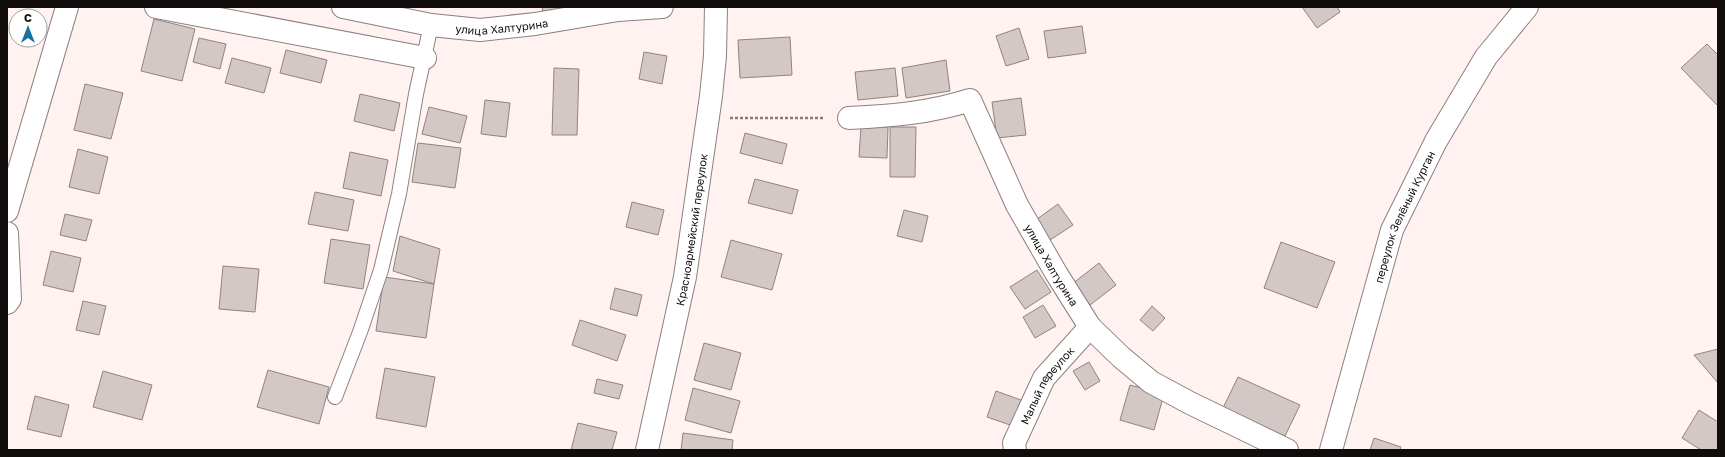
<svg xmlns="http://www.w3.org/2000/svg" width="1725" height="457" viewBox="0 0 1725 457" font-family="'Golos Text',sans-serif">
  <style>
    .building { fill: #d4c8c6; stroke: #8f8482 }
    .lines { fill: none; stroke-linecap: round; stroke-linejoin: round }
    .service-casing { stroke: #8c817f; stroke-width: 16 }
    .minor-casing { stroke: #8c817f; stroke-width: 24 }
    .tertiary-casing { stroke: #8c817f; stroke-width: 24 }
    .path { stroke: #867d7c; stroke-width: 2.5; stroke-dasharray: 3 2; stroke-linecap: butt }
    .service { stroke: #fff; stroke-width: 14 }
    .minor { stroke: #fff; stroke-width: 22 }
    .tertiary { stroke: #fff; stroke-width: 22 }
    .labels { text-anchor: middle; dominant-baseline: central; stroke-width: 3.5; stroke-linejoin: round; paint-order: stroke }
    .street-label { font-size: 11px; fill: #110d0d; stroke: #fff }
  </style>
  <rect width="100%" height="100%" fill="#fff2f0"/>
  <g class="building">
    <path d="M543,7h32l-3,11 -30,-8z"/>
    <path d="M1302,7h35l3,5 -23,16z"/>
    <path d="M154,19l41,10 -13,52 -41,-10z"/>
    <path d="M1082,26l4,27 -38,5 -4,-27z"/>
    <path d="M1019,28l10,31 -23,7 -10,-30z"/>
    <path d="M790,37l2,38 -52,3 -2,-38z"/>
    <path d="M199,38l27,6 -6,25 -27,-7z"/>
    <path d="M1707,44l11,11v51l-37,-38z"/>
    <path d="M286,50l41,10 -6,23 -41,-10z"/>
    <path d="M644,52l23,4 -5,28 -23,-5z"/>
    <path d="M232,58l39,10 -7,25 -39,-10z"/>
    <path d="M946,60l4,31 -44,7 -4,-30z"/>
    <path d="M554,68l25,1 -2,66h-25z"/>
    <path d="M895,68l3,28 -40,4 -3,-28z"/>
    <path d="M85,84l38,9 -12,46 -37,-9z"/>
    <path d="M360,94l40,9 -6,28 -40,-10z"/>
    <path d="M1021,98l5,37 -29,3 -5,-36z"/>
    <path d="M485,100l25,3 -4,34 -25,-3z"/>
    <path d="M429,107l38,9 -7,27 -38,-9z"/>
    <path d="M861,126l27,1 -1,31 -28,-1z"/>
    <path d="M890,127h26l-1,50h-25z"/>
    <path d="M745,133l42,11 -5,20 -42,-11z"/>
    <path d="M418,143l43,5 -6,40 -43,-6z"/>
    <path d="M78,149l30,8 -9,37 -30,-7z"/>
    <path d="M350,152l38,8 -7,36 -38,-8z"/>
    <path d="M755,179l43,11 -6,24 -44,-11z"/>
    <path d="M315,192l39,8 -6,31 -40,-7z"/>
    <path d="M632,202l32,8 -6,25 -32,-8z"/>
    <path d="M1058,204l15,21 -26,17 -14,-20z"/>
    <path d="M904,210l24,6 -6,26 -25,-6z"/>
    <path d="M65,214l27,6 -6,21 -26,-6z"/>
    <path d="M400,236l40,13 -6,35 -41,-13z"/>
    <path d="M331,239l39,6 -7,44 -39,-6z"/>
    <path d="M731,240l51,14 -10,36 -51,-13z"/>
    <path d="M1281,242l54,20 -18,46 -53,-20z"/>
    <path d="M51,251l30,7 -8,34 -30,-7z"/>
    <path d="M1099,263l17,22 -26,20 -18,-21z"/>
    <path d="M223,266l36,3 -4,43 -36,-3z"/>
    <path d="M1037,270l14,22 -26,17 -15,-22z"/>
    <path d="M384,277l50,7 -8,54 -50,-7z"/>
    <path d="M615,288l27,7 -5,21 -27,-7z"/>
    <path d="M83,301l23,5 -7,29 -23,-5z"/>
    <path d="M1043,305l13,21 -21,12 -12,-21z"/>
    <path d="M1152,306l13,12 -12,13 -13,-11z"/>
    <path d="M580,320l46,15 -9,26 -45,-16z"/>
    <path d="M704,343l37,10 -10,37 -37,-10z"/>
    <path d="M1718,349v34l-24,-28z"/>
    <path d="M1089,362l11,19 -15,9 -12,-19z"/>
    <path d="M385,368l50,9 -9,50 -50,-9z"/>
    <path d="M268,370l61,17 -10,37 -62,-17z"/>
    <path d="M103,371l49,14 -10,35 -49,-13z"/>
    <path d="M1238,377l62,28 -15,31 -62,-28z"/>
    <path d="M597,379l26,6 -4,14 -25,-6z"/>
    <path d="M1130,385l34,9 -10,36 -34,-10z"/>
    <path d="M693,388l47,13 -9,32 -46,-13z"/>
    <path d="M996,391l25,9 -8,26 -26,-9z"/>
    <path d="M35,396l34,9 -8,32 -34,-8z"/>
    <path d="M1699,410l19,12v28h-17l-19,-12z"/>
    <path d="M578,423l39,9 -5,18h-41z"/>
    <path d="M683,433l50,7 -1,10h-51z"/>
    <path d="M1374,438l27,9 -1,3h-30z"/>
  </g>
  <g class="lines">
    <defs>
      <path id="service" d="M335,397l25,-65 21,-62 18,-76 17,-100 15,-69"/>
      <g id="minor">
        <path d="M156,7l269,51"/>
        <path id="s1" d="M343,7l88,18 49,5 55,-6 83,-14 44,-3"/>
        <path id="s2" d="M849,118c41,-2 81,-5 121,-18l47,105 39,68 34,54 31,30 30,25 39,21 97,47"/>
        <path d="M7,211l60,-204"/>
        <path d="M7,233l3,66 -3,4"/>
        <path id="s3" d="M1015,450l-1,-7 30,-65 46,-51"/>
        <path id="s4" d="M1331,450l61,-220 44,-89 50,-84 41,-50"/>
      </g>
      <g id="tertiary">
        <path id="s5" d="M647,450l38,-173 26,-181 4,-40 1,-49"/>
      </g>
    </defs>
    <use href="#service" class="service-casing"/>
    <use href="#minor" class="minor-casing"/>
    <use href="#tertiary" class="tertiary-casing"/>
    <path class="path" d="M730,118h95"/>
    <use href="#service" class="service"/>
    <use href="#minor" class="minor"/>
    <use href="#tertiary" class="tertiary"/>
  </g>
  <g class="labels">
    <g class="street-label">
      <text stroke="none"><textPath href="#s1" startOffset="161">улица Халтурина</textPath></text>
      <text stroke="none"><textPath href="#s4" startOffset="245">переулок Зелёный Курган</textPath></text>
      <text stroke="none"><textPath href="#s5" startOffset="225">Красноармейский переулок</textPath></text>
      <text stroke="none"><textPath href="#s2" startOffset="307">улица Халтурина</textPath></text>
      <text stroke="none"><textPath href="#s3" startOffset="74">Малый переулок</textPath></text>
    </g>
  </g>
  <rect width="1725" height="457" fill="none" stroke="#110d0d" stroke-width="16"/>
  <g transform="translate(28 28)"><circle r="19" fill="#ffffff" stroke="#a09e9e"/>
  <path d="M0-3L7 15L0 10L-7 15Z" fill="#1770a0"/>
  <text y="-6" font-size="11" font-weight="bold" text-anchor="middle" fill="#110d0d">С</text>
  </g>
</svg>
